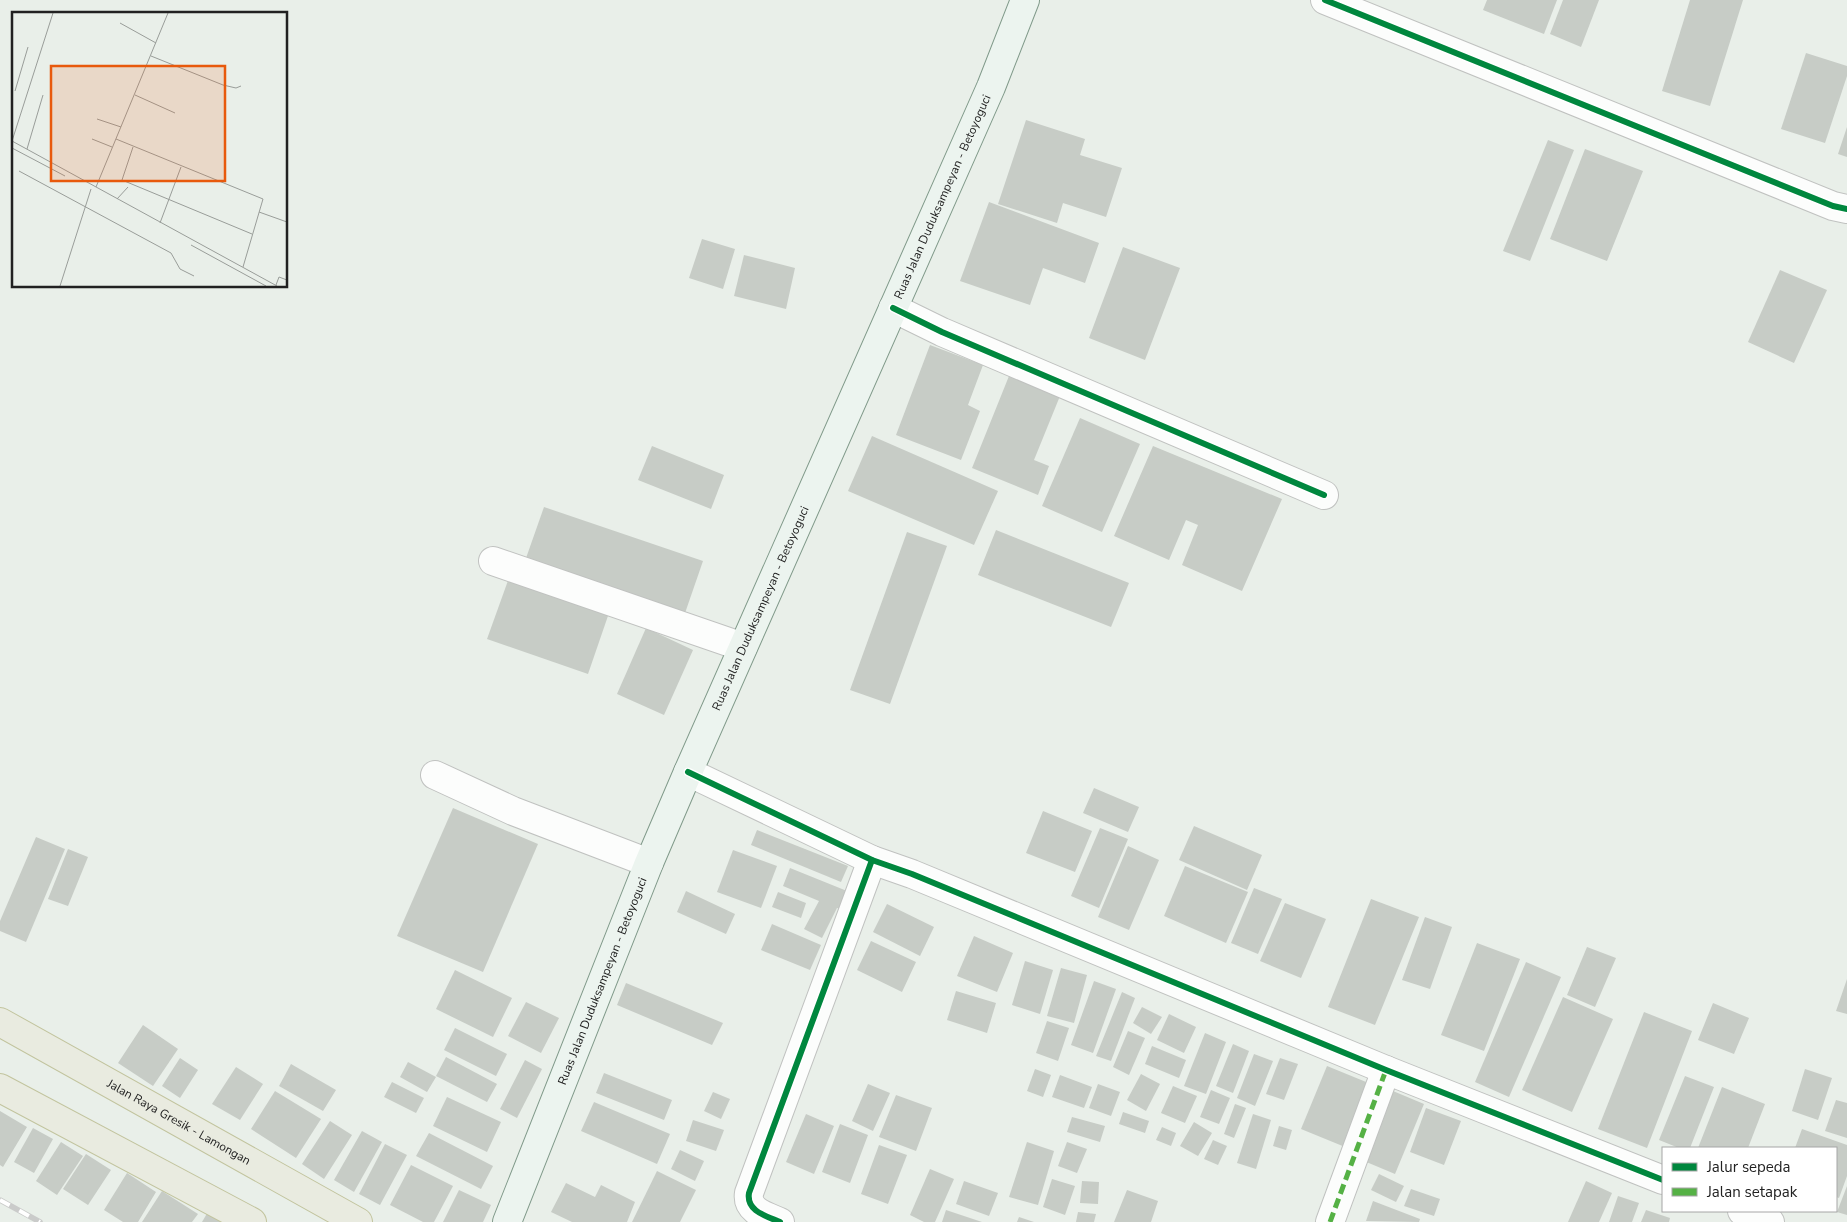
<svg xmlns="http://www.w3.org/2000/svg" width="1847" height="1222" viewBox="0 0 1847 1222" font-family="'Nunito Sans',sans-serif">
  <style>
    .building { fill: #c7ccc6 }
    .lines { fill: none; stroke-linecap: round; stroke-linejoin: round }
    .street-casing { stroke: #c0c2c0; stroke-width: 30 }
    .secondary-casing { stroke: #809a8a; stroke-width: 30 }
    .highway-casing { stroke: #c2c49e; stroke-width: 30 }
    .street { stroke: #fcfdfc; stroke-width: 28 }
    .secondary { stroke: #ecf4ef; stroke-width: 28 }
    .highway { stroke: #e9ebe0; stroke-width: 28 }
    .rail-casing { stroke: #cacbca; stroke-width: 5.5 }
    .rail { stroke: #fff; stroke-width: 4; stroke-dasharray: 11; stroke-linecap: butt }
    .quiet { stroke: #55b145; stroke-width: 5; stroke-dasharray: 10 5; stroke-linecap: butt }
    .cycleway-casing { stroke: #fff; stroke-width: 9 }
    .cycleway { stroke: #00873e; stroke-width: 6 }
    .labels { text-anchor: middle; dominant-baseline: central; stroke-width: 4; stroke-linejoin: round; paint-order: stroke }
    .street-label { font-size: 12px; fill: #212121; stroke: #fff }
    .inset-road { fill: none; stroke: #999d99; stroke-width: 1 }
    .view { fill: #e8590c; fill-opacity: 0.15; stroke: #e8590c; stroke-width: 2.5 }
    .inset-edge { fill: none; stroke: #212121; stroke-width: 2.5 }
  </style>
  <rect width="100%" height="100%" fill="#e9efe9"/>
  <g class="building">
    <path d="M1487,0h70l-13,34 -61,-24z"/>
    <path d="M1563,0h36l-18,47 -31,-13z"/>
    <path d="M1690,0h53l-33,106 -48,-15z"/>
    <path d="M1806,53l41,13v10l-22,67 -44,-14z"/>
    <path d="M1026,120l59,19 -5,16 42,13 -16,49 -43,-14 -6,20 -59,-19z"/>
    <path d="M1847,127v30l-9,-3z"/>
    <path d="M1548,140l26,10 -44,111 -27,-10z"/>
    <path d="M1585,149l58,22 -36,90 -57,-22z"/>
    <path d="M989,202l110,41 -14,40 -42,-15 -13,37 -70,-24z"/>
    <path d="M702,239l33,10 -12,40 -34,-11z"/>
    <path d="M1123,247l57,21 -35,92 -56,-22z"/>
    <path d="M744,255l51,13 -9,41 -52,-13z"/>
    <path d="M1780,270l47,20 -33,73 -46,-21z"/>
    <path d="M930,345l53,20 -15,40 12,6 -19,49 -65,-25z"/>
    <path d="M1009,376l51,20 -26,64 15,6 -11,29 -66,-27z"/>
    <path d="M1080,418l60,26 -38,88 -60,-26z"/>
    <path d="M872,436l126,55 -24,54 -126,-54z"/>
    <path d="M652,446l72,29 -13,34 -73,-29z"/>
    <path d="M1153,446l129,53 -40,92 -60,-26 16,-40 -12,-5 -17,40 -55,-24z"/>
    <path d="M544,507l159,54 -19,55 -159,-55z"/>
    <path d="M996,530l133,53 -18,44 -133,-52z"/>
    <path d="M907,532l40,14 -57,158 -40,-14z"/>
    <path d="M510,575l100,35 -22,64 -101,-35z"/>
    <path d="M646,628l47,22 -29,65 -47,-21z"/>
    <path d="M1094,788l45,19 -11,25 -45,-19z"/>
    <path d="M453,808l85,36 -55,128 -86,-36z"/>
    <path d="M1043,811l49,20 -17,41 -49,-19z"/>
    <path d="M1194,826l68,29 -15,35 -68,-30z"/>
    <path d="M1100,828l28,11 -29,69 -28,-12z"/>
    <path d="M757,830l91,36 -7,16 -90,-37z"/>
    <path d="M36,837l29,12 -39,93 -26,-11v-10z"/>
    <path d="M1128,846l31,14 -30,70 -31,-13z"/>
    <path d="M68,849l20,8 -20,49 -20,-7z"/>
    <path d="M733,850l44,16 -16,42 -44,-16z"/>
    <path d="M1185,866l63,26 -22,51 -62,-27z"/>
    <path d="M790,868l57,23 -7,18 -3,-1 -15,30 -18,-9 15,-28 -36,-15z"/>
    <path d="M1254,888l28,11 -24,55 -27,-11z"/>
    <path d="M686,891l49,23 -9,20 -49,-22z"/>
    <path d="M778,892l28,11 -5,15 -29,-11z"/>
    <path d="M1371,899l48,18 -44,108 -47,-18z"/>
    <path d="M1285,903l41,16 -25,59 -41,-17z"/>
    <path d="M887,904l47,23 -14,29 -47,-24z"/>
    <path d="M1425,917l27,10 -22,62 -28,-9z"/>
    <path d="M772,924l49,21 -11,25 -49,-20z"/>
    <path d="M974,936l39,17 -16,39 -40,-16z"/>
    <path d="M871,941l45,21 -14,30 -45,-22z"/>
    <path d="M1477,943l43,16 -36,92 -43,-16z"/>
    <path d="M1587,947l29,11 -21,49 -28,-12z"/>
    <path d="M1025,961l28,9 -13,44 -28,-9z"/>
    <path d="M1526,962l35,15 -52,120 -34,-15z"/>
    <path d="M1061,968l26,7 -13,48 -27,-7z"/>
    <path d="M455,970l57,28 -19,39 -57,-28z"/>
    <path d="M1847,979v35l-11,-3z"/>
    <path d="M1094,981l22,8 -23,64 -22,-8z"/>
    <path d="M626,983l97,40 -11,22 -95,-40z"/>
    <path d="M956,991l40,12 -9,30 -40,-13z"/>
    <path d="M1122,992l13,6 -24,63 -15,-5z"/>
    <path d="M1563,997l50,22 -41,93 -50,-22z"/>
    <path d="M526,1002l33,16 -18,35 -33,-17z"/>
    <path d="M1713,1003l36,15 -15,36 -36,-14z"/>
    <path d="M1142,1007l20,10 -11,17 -18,-11z"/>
    <path d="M1644,1012l48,19 -45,117 -49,-19z"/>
    <path d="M1169,1014l27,13 -12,26 -27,-13z"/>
    <path d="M1047,1021l22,7 -11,33 -22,-8z"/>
    <path d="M143,1025l35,24 -25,37 -35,-23z"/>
    <path d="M455,1028l52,26 -11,22 -52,-26z"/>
    <path d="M1128,1031l17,7 -16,37 -16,-8z"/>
    <path d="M1205,1033l21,9 -20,52 -22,-8z"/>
    <path d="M1233,1044l16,7 -16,42 -17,-7z"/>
    <path d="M1152,1046l34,14 -7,18 -34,-14z"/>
    <path d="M1254,1054l19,7 -18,45 -18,-8z"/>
    <path d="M446,1057l51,27 -10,18 -51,-26z"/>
    <path d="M180,1058l18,12 -18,28 -18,-12z"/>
    <path d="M1280,1058l18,6 -14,36 -18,-6z"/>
    <path d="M525,1060l17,9 -25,49 -17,-9z"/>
    <path d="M408,1062l28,15 -9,15 -27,-15z"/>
    <path d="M291,1064l45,26 -13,21 -44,-25z"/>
    <path d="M1327,1066l44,18 -26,63 -44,-18z"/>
    <path d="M236,1067l27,17 -23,36 -28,-16z"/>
    <path d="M1035,1069l16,6 -8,22 -16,-6z"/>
    <path d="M1805,1069l27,9 -14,42 -26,-9z"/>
    <path d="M604,1073l68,27 -8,20 -68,-27z"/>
    <path d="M1141,1074l19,10 -14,27 -19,-11z"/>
    <path d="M1060,1075l32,12 -8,21 -32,-11z"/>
    <path d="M1685,1076l29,11 -24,61h-11l-20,-8z"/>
    <path d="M392,1082l32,16 -8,15 -32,-16z"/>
    <path d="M868,1084l22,9 -17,38 -21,-10z"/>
    <path d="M1098,1084l22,8 -9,24 -22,-8z"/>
    <path d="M1173,1086l24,10 -12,27 -24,-10z"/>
    <path d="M1722,1087l43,17 -17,44h-50z"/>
    <path d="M1211,1090l19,8 -11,26 -19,-7z"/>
    <path d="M275,1091l46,28 -25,39 -45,-29z"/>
    <path d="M1393,1091l31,13 -29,70 -31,-13z"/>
    <path d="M713,1092l17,7 -9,20 -17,-8z"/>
    <path d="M896,1095l36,13 -16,43 -37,-14z"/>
    <path d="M447,1097l54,25 -14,30 -54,-26z"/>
    <path d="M1836,1100l11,3v35l-22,-7z"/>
    <path d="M594,1102l76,32 -13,30 -76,-33z"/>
    <path d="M1235,1104l11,4 -12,30 -10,-4z"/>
    <path d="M1426,1108l35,13 -17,44 -34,-13z"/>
    <path d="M0,1111l27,16 -24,40 -3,-2z"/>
    <path d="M1123,1112l26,9 -4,12 -26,-9z"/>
    <path d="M806,1114l28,12 -20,48 -28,-12z"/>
    <path d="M1253,1114l18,6 -15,49 -19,-6z"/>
    <path d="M1072,1117l33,9 -5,16 -33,-10z"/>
    <path d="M693,1120l31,10 -8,21 -30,-10z"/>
    <path d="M330,1121l22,14 -28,44 -22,-15z"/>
    <path d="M1194,1122l18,11 -14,23 -18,-10z"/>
    <path d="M840,1124l28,11 -18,48 -28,-11z"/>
    <path d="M1279,1126l13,4 -6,20 -13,-4z"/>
    <path d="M1162,1127l14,6 -5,13 -15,-6z"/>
    <path d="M33,1128l20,11 -19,34 -20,-11z"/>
    <path d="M1802,1129l45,16v31l-8,22 -3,-1v-49h-41z"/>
    <path d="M362,1131l20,11 -28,50 -20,-12z"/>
    <path d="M429,1133l64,33 -12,23 -65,-33z"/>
    <path d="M1213,1140l14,6 -9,19 -14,-6z"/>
    <path d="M61,1142l22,14 -26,39 -21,-14z"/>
    <path d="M1027,1142l27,9 -16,54 -29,-8z"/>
    <path d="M1067,1142l20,7 -10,24 -19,-7z"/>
    <path d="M385,1144l22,11 -27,50 -21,-11z"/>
    <path d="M879,1145l28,10 -19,49 -27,-10z"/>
    <path d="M680,1150l24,11 -9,20 -24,-12z"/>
    <path d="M86,1154l25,16 -23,35 -25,-16z"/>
    <path d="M411,1165l42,21 -19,36h-11l-33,-17z"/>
    <path d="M930,1169l24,10 -19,43h-11l-14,-7z"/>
    <path d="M657,1171l39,19 -16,32h-48z"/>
    <path d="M127,1173l29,19 -18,30h-15l-19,-12z"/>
    <path d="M1379,1174l25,12 -8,16 -25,-12z"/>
    <path d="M1052,1179l23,7 -10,29 -22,-8z"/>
    <path d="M964,1181l34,12 -9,23 -33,-12z"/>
    <path d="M1082,1181l17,1 -1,22 -18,-1z"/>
    <path d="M1586,1181l26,12 -13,29h-31z"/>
    <path d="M566,1183l29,14 6,-12 34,17 -8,20h-55l-21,-10z"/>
    <path d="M1847,1186v29l-10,-3z"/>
    <path d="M1411,1189l29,10 -6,17 -30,-10z"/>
    <path d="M459,1190l32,15 -8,17h-40z"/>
    <path d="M1127,1190l31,11 -7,21h-37z"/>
    <path d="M162,1191l36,23 -6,8h-50z"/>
    <path d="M1618,1196l21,7 -7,19h-23z"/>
    <path d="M1373,1201l47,18 -1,3 -53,-1z"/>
    <path d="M209,1210l20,12h-27z"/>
    <path d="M946,1210l36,12h-40z"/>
    <path d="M1646,1210l24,8 -1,4h-28z"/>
    <path d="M1078,1212l18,2 -2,8h-18z"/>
    <path d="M1019,1217l15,5h-17z"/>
  </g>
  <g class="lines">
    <defs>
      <g id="street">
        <path d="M1325,0l508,206 14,3"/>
        <path d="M893,308l49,24 382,163"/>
        <path d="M493,561l250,86"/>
        <path d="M688,772l184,88 40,14 474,196 277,110"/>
        <path d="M435,775l78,36 136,52"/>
        <path d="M1742,1211l28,11"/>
        <path d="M780,1222c-14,-6 -34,-11 -31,-29l123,-333"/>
        <path d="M1330,1222l56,-152"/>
      </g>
      <g id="secondary">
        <path id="s1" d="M507,1222l142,-359 39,-91 303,-685 34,-87"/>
      </g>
      <g id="highway">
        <path id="s2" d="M0,1022l358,200"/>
        <path d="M0,1088l252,134"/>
      </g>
    </defs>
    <use href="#street" class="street-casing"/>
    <use href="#secondary" class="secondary-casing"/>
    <use href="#highway" class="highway-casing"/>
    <use href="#street" class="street"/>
    <use href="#secondary" class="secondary"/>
    <use href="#highway" class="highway"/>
    <defs>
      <path id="rail" d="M0,1200l40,22"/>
    </defs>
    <use href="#rail" class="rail-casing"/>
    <use href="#rail" class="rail"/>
    <path class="quiet" d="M1330,1222l56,-152"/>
    <defs>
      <g id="cycleway">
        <path d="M1325,0l508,206 14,3"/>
        <path d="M893,308l49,24 382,163"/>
        <path d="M688,772l184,88 40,14 474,196 277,110"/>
        <path d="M780,1222c-14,-6 -34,-11 -31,-29l123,-333"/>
      </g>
    </defs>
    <use href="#cycleway" class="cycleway-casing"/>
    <use href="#cycleway" class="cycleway"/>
  </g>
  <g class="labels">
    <g class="street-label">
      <text stroke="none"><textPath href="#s1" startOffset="1114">Ruas Jalan Duduksampeyan - Betoyoguci</textPath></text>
      <text stroke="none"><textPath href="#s1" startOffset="664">Ruas Jalan Duduksampeyan - Betoyoguci</textPath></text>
      <text stroke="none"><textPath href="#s1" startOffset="259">Ruas Jalan Duduksampeyan - Betoyoguci</textPath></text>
      <text stroke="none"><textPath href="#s2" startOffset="205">Jalan Raya Gresik - Lamongan</textPath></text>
    </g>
  </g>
  <g transform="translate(12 12)">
    <rect width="275" height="275" fill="#e9efe9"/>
    <path class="inset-road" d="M108,11l36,20M139,44l72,29 13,3 5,-2M3,79l13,-44M123,83l40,18M85,107l24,8M80,127l20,8M104,127l147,60 -20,68M0,129l41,-128M0,129l265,145M121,135l-11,33 130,54M0,136l53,28M15,137l16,-54M7,159l152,82 9,16 14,7M84,175l72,-174M105,187l11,-12M247,200l28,10M148,211l21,-56M179,233l75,41M264,273l3,-8 8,3M48,274l31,-97"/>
    <path class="view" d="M39,54h174v115h-174z"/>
    <rect width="275" height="275" class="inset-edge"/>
  </g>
  <rect x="1662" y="1147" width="175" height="65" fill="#ffffff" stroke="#a6a6a6"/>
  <rect x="1672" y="1163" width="25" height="8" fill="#00873e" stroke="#a6a6a6"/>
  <text x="1707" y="1172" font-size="15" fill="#212121">Jalur sepeda</text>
  <rect x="1672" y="1188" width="25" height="8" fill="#55b145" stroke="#a6a6a6"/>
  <text x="1707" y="1197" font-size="15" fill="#212121">Jalan setapak</text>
</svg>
